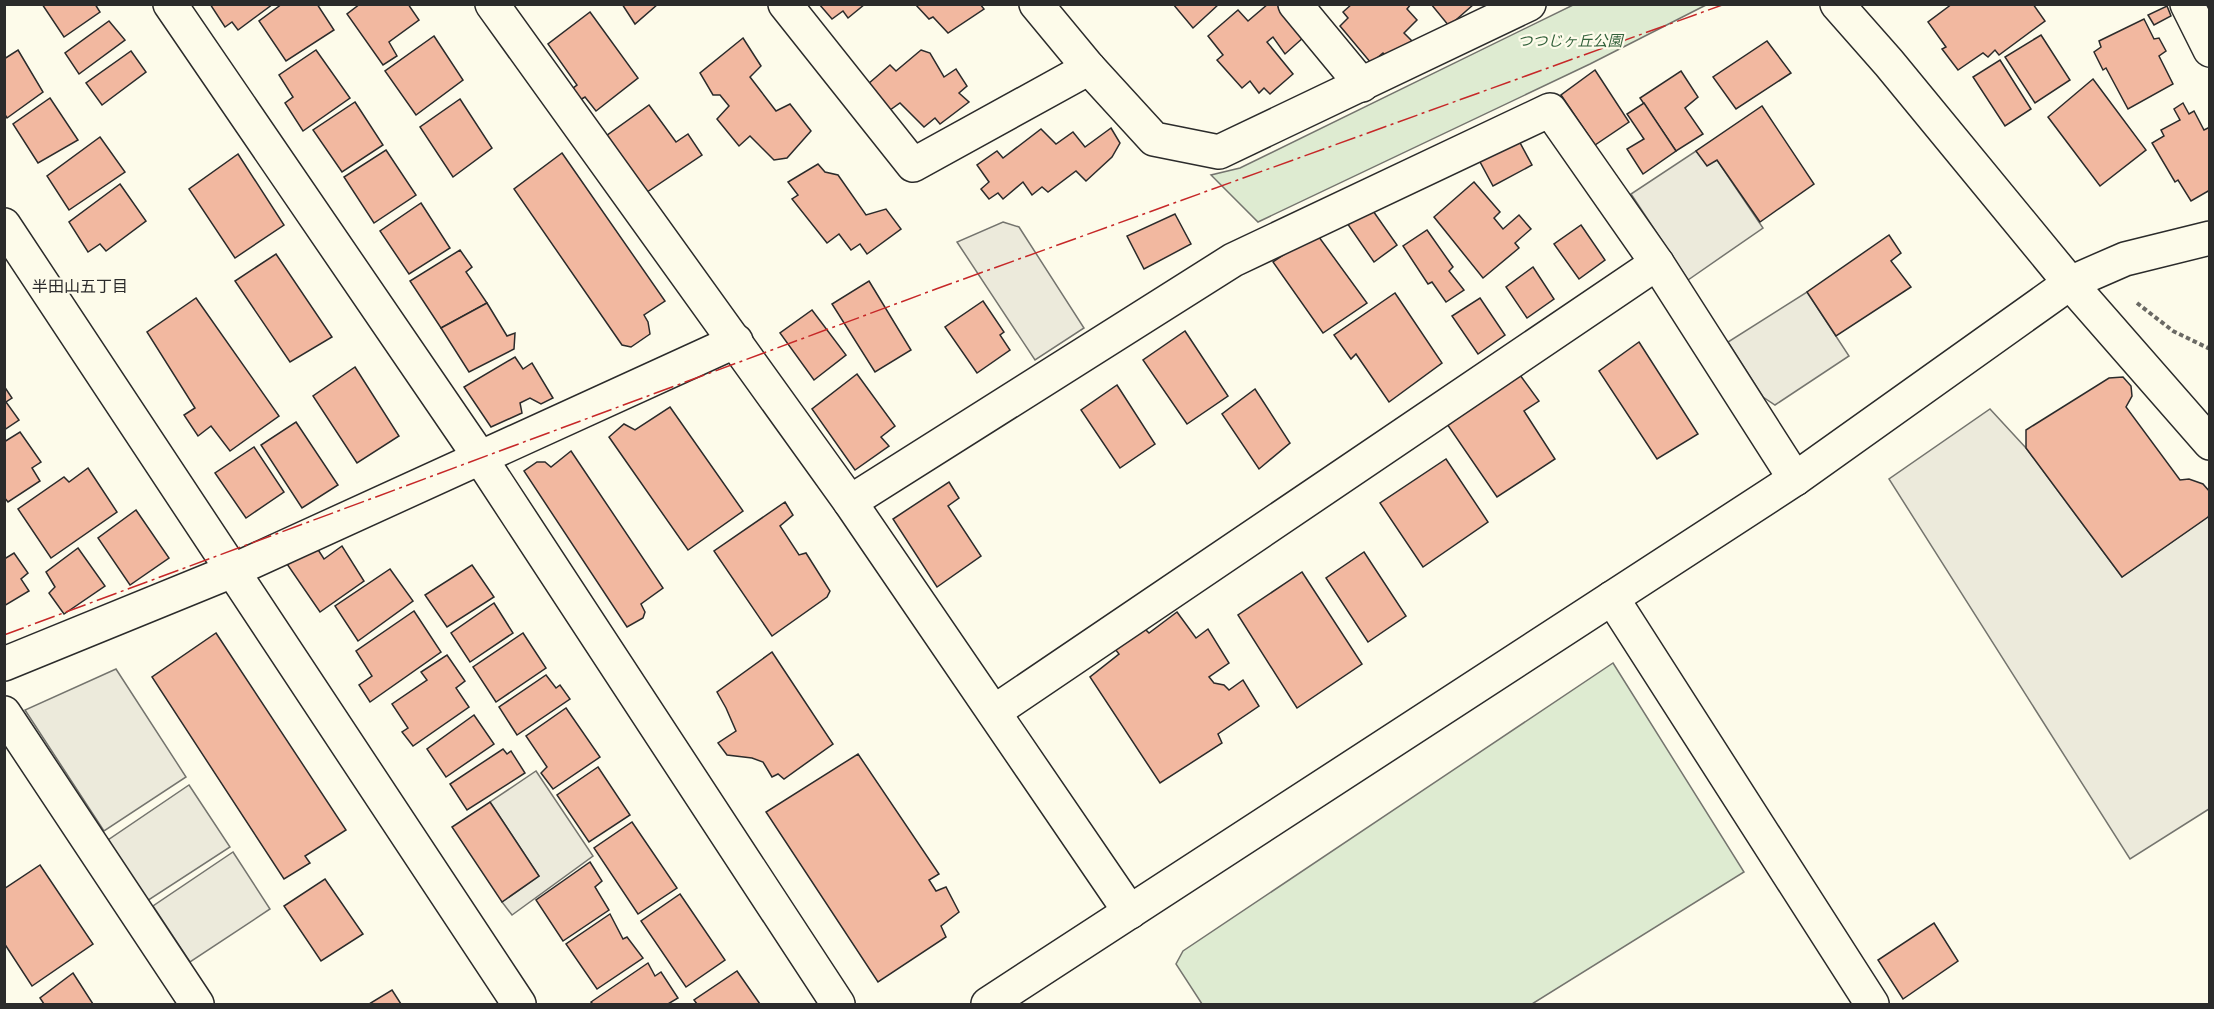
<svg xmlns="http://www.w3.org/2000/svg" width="2214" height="1009" viewBox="0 0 2214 1009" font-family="'Noto Serif','Noto Sans JP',serif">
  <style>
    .green { fill: #deebd1; stroke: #74746e; stroke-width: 1.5 }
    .parking { fill: #eceadb; stroke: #74746e; stroke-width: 1.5 }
    .building { fill: #f2b8a0; stroke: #2b2b2b; stroke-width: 1.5 }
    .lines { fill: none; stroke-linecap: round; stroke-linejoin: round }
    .street-casing { stroke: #2b2b2b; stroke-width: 36 }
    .secondary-casing { stroke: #2b2b2b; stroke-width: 36 }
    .path { stroke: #6a6964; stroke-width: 4; stroke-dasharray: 4.5 3; stroke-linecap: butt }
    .street { stroke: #fdfbea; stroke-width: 33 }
    .secondary { stroke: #fdfbea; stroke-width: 33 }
    .power { stroke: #c62828; stroke-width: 1.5; stroke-dasharray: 21 4.5 3 4.5; stroke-linecap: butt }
    .labels { text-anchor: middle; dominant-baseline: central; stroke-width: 4.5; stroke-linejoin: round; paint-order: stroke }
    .park-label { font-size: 15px; font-style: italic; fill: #34623c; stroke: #fdfbea }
    .neighbourhood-label { font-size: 16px; fill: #2b2b2b; stroke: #fdfbea }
  </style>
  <rect width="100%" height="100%" fill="#fdfbea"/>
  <g class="green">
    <path d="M1573,5h133l-116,59 -332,158 -47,-47 29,-7z"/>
    <path d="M1613,663l131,209 -212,132h-330l-26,-40 7,-13z"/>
  </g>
  <g class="parking">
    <path d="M1696,151l11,14 10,-5 46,68 -75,52 -57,-86z"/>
    <path d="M1003,222l16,5 65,101 -49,32 -78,-118z"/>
    <path d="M1807,292l42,64 -74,49 -12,-8 -35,-55z"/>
    <path d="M1990,409l36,39 96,129 87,-61v293l-79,50 -241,-380z"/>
    <path d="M116,669l70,108 -82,54 -79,-121z"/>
    <path d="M536,771l57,85 -81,59 -10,-13 37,-26 -49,-74z"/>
    <path d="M189,785l41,62 -83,54 -39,-61z"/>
    <path d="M233,852l37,57 -80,53 -37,-56z"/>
  </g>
  <g class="building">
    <path d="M42,4h53l5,8 -36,25z"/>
    <path d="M210,4h63l-35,26 -6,-8 -7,5z"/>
    <path d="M282,4h35l17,26 -48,31 -27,-40z"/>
    <path d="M360,4h48l11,16 -30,22 8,14 -14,9 -36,-51z"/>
    <path d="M622,4h36l-23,20z"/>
    <path d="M819,4h46l-17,14 -5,-7 -11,8z"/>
    <path d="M915,4h65l4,5 -36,24 -15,-16 -4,2z"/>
    <path d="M1173,4h46l-26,24z"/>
    <path d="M1268,4h9l27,33 -19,17 -12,-17 -6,5 26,32 -23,20 -6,-6 -5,5 -9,-12 -8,7 -25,-28 6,-5 -15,-19 30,-26 10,11z"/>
    <path d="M1352,4h59l-4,5 10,11 -13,13 12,12 -22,20 -11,-12 -12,10 -31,-37 8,-8 -5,-6z"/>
    <path d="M1431,4h43l-25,22z"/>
    <path d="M1952,4h81l12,17 -46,34 -4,-5 -7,7 -5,-4 -25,17 -16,-21 4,-2 -18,-25z"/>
    <path d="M2167,6l4,10 -17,9 -6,-10z"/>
    <path d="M590,12l48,66 -42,33 -11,-14 -5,3 -8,-11 5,-4 -29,-41z"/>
    <path d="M2144,19l10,20 5,-1 7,13 -7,5 14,28 -45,25 -22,-41 -3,2 -9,-18 7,-5 -2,-6z"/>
    <path d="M109,21l16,19 -46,34 -14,-21z"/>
    <path d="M2041,35l29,45 -35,23 -30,-46z"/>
    <path d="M434,36l29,44 -47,35 -31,-44z"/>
    <path d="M743,38l18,28 -11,11 26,34 14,-7 21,27 -24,27 -13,2 -24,-24 -11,10 -22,-27 12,-13 -9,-11h-7l-13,-22z"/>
    <path d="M1767,41l24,32 -55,36 -23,-32z"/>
    <path d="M18,50l25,42 -36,26 -3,-5v-54z"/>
    <path d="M316,50l34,48 -47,33 -18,-28 8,-6 -14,-22z"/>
    <path d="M921,50l9,3 14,24 12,-8 11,17 -8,7 10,9 -29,22 -5,-6 -11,9 -24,-24 -10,7 -22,-26 22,-19 6,6z"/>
    <path d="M131,51l15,21 -44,33 -16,-22z"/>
    <path d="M2000,60l31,49 -26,17 -32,-49z"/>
    <path d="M1595,70l34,52 -34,23 -34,-50z"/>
    <path d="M1681,71l17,26 -13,11 18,26 -27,17 -36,-53z"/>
    <path d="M2093,79l53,71 -46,36 -52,-69z"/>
    <path d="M50,98l28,42 -40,23 -25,-39z"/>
    <path d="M460,99l32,49 -39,29 -33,-50z"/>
    <path d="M355,102l28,43 -41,27 -29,-42z"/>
    <path d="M1644,103l32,48 -33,23 -16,-25 17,-10 -17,-25z"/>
    <path d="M2183,103l6,11 5,-3 10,19 6,-3v63l-19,11 -13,-21 -3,2 -23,-39 12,-7 -3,-6 19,-10 -6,-11z"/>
    <path d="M649,105l27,37 12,-8 14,21 -55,37 -41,-56z"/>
    <path d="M1762,106l52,78 -54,38 -43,-62 -10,6 -11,-15z"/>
    <path d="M1111,128l9,15 -8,14 -26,24 -10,-10 -28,21 -6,-5 -10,8 -9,-13 -20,17 -5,-6 -9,6 -8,-10 8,-7 -12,-17 20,-14 6,7 38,-29 15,15 17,-12 12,15z"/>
    <path d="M100,137l25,35 -56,38 -22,-34z"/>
    <path d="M1518,139l14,26 -39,21 -14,-26z"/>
    <path d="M386,150l30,45 -42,28 -30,-46z"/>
    <path d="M562,153l103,148 -21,14 4,7 2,12 -19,13 -9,-2 -108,-156z"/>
    <path d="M238,154l46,71 -49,33 -46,-69z"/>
    <path d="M818,164l7,8 13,3 28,40 20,-6 15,20 -34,25 -7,-10 -9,6 -12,-16 -12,9 -35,-44 6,-4 -10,-13z"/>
    <path d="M1474,182l26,30 -6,6 9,11 16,-14 12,14 -16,14 4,5 -36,30 -49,-61z"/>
    <path d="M120,184l26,37 -40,30 -6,-7 -12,8 -19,-30z"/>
    <path d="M421,203l29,45 -41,26 -29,-43z"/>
    <path d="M1371,208l26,37 -23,17 -27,-39z"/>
    <path d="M1175,214l16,30 -47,25 -17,-33z"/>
    <path d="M1581,225l24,35 -26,19 -25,-35z"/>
    <path d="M1427,230l26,37 -4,4 15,19 -18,12 -14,-20 -4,2 -25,-38z"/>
    <path d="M1316,233l51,70 -44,30 -50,-71z"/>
    <path d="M1889,235l12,18 -10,8 20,26 -75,49 -29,-44z"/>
    <path d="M460,250l12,17 -6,5 21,31 -46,25 -31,-47z"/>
    <path d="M276,254l56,83 -42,25 -55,-81z"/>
    <path d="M1533,267l21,32 -27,19 -21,-31z"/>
    <path d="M869,281l42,69 -36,22 -43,-68z"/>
    <path d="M1395,293l47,70 -53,39 -33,-48 -5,5 -17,-24z"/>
    <path d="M196,298l83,118 -49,35 -19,-25 -13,10 -14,-21 11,-7 -48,-76z"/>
    <path d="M1480,298l25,37 -27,19 -26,-38z"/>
    <path d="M983,301l21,31 -4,3 10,15 -33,23 -32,-46z"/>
    <path d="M487,303l20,33 8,-3 -1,16 -45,23 -28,-44z"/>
    <path d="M812,310l34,45 -32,25 -34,-47z"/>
    <path d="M1185,331l43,65 -41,28 -44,-64z"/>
    <path d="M1639,342l59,92 -41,25 -58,-88z"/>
    <path d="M515,357l8,12 9,-6 21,35 -12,6 -11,-6 -10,5 2,10 -31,14 -27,-40z"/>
    <path d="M355,367l44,69 -42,27 -44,-67z"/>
    <path d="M857,374l38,52 -14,11 8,9 -34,24 -43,-61z"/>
    <path d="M1520,375l19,26 -15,10 31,48 -58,38 -50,-73z"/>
    <path d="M2123,377l8,9 1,10 -6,11 54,73 9,-1 14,5 7,8v21l-2,4 -86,60 -96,-129v-18l83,-52z"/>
    <path d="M1117,385l38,59 -35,24 -39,-58z"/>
    <path d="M4,386l8,12 -6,4 13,18 -15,10z"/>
    <path d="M1255,389l35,54 -31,26 -37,-55z"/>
    <path d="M670,407l73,104 -55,39 -79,-113 15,-13 11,6z"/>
    <path d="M296,422l42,63 -36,23 -41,-63z"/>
    <path d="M20,432l21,30 -9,6 8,13 -32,21 -4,-5v-55z"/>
    <path d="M254,447l30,45 -38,26 -31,-45z"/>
    <path d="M571,451l92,137 -22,16 4,8 -2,6 -16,9 -103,-156 13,-9h8l6,5z"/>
    <path d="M1446,459l42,63 -65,45 -43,-64z"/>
    <path d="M88,468l29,44 -66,46 -33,-49 46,-32 5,5z"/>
    <path d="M949,482l10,16 -11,8 33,50 -44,31 -44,-68z"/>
    <path d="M785,502l8,13 -13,11 19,29 7,-2 24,38 -3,6 -55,39 -58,-85z"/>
    <path d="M136,510l33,48 -39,27 -32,-47z"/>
    <path d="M315,545l9,14 18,-13 22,35 -44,31 -33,-48z"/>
    <path d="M78,548l27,38 -41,28 -15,-21 6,-6 -9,-15z"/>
    <path d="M1364,552l42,64 -38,26 -42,-64z"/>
    <path d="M14,553l14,20 -7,6 8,12 -25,15v-50l2,2z"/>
    <path d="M472,565l22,32 -47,30 -22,-32z"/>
    <path d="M390,569l23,32 -55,40 -23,-35z"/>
    <path d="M1302,572l60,92 -65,44 -59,-93z"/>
    <path d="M494,603l19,30 -43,29 -19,-29z"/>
    <path d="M414,611l27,41 -71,50 -11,-17 13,-9 -16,-25z"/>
    <path d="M1177,612l19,26 12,-9 21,34 -20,14 5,6 10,2 5,5 14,-10 16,26 -41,28 4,9 -62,40 -70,-106 29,-23 -7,-9 28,-21 9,9z"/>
    <path d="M216,633l130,197 -41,26 5,7 -26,16 -132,-202z"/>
    <path d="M523,633l23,35 -50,34 -23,-35z"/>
    <path d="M772,652l61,92 -49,35 -6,-5 -6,3 -9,-15 -11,-4 -25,-3 -9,-12 18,-12 -10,-23 -9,-16z"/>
    <path d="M447,655l18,26 -9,7 13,19 -56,39 -11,-14 6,-4 -16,-24 35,-24 -6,-8z"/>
    <path d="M546,675l10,13 4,-3 10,14 -53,36 -18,-28z"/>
    <path d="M566,708l34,49 -47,32 -12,-16 6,-6 -21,-31z"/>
    <path d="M474,715l20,29 -48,33 -19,-28z"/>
    <path d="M503,749l4,5 4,-3 14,22 -58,37 -17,-26z"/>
    <path d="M858,754l81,120 -10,6 7,11 10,-4 13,25 -18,14 5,11 -68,45 -112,-170z"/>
    <path d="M598,767l32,48 -41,27 -32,-47z"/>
    <path d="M490,802l49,74 -37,26 -50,-75z"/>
    <path d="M632,822l45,66 -39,26 -44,-66z"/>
    <path d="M590,862l12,19 -7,6 14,23 -46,31 -27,-41z"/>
    <path d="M40,865l53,79 -61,42 -28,-43v-54z"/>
    <path d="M325,879l38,55 -42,27 -37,-55z"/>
    <path d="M680,894l45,66 -39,27 -45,-66z"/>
    <path d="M610,914l13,25 4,-2 16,21 -46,31 -31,-45z"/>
    <path d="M1934,923l24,38 -55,38 -25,-39z"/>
    <path d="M648,963l7,13 6,-4 17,26 -10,6h-75l-2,-2z"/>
    <path d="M737,971l23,33h-63l-3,-4z"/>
    <path d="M73,973l20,31h-49l-4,-6z"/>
    <path d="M392,990l9,14h-32z"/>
  </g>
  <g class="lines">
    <defs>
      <g id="street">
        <path d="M170,4l311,455 357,545"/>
        <path d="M492,4l358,498 280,410"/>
        <path d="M785,4l128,161 176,-97"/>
        <path d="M1036,4l53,64 65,71 65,13 310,-148"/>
        <path d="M1295,4l67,81"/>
        <path d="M2187,4l23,46"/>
        <path d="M850,502l383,-242 317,-150 107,153 138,216"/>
        <path d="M4,664l228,-93 504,-230"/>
        <path d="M994,712l663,-449"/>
        <path d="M4,713l193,291"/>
      </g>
      <g id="secondary">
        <path d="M1837,4l52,59 181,220 140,160"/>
        <path d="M4,225l515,779"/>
        <path d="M1612,598l260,406"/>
        <path d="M988,1004l807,-525 275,-196 55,-24 85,-21"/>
      </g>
    </defs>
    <use href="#street" class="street-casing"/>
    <use href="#secondary" class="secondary-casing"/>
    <path class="path" d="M2137,303l36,28 37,18"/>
    <use href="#street" class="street"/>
    <use href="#secondary" class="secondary"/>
    <path class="power" d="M4,635l932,-346 789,-285"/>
  </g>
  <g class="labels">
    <g class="park-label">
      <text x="1570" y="40">つつじヶ丘公園</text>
    </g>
    <g class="neighbourhood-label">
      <text x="80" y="286">半田山五丁目</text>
    </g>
  </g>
  <rect width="2214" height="1009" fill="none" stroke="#2b2b2b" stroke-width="12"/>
</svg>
